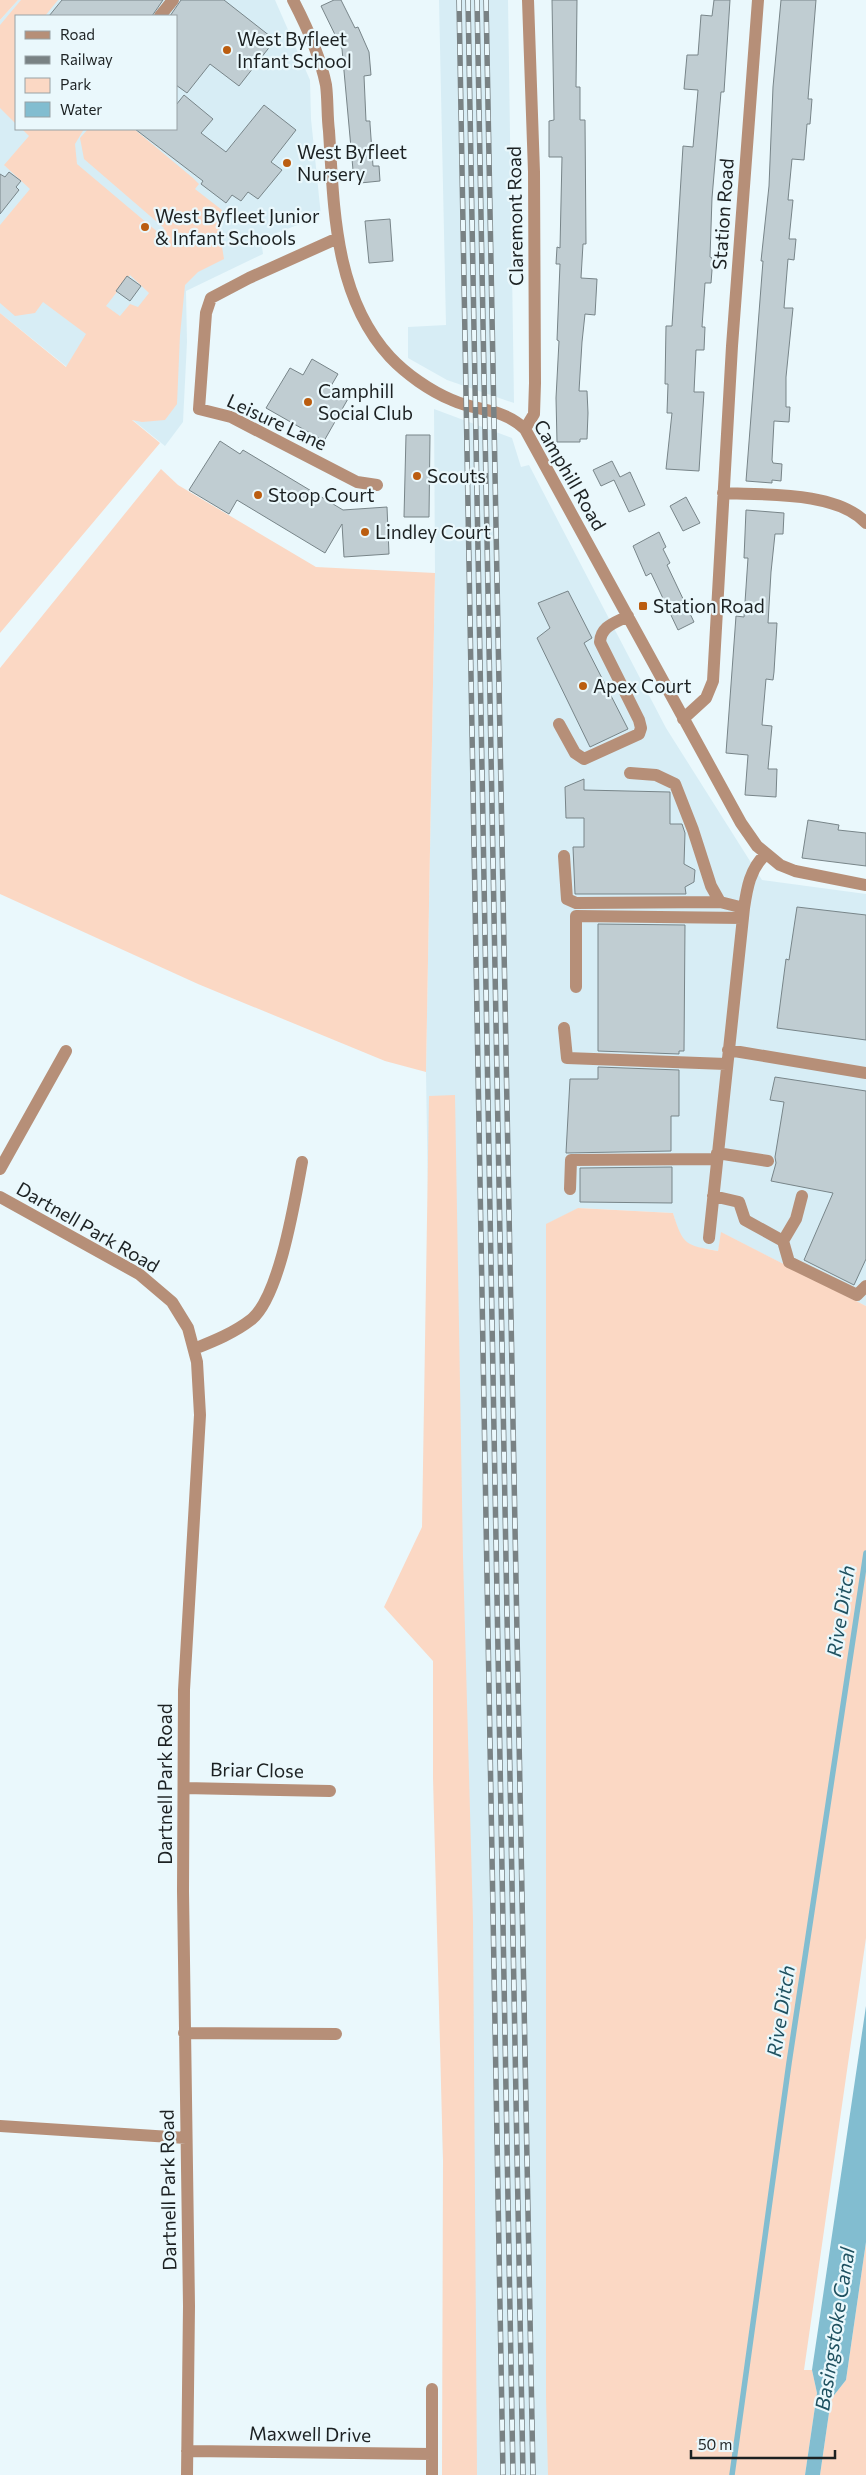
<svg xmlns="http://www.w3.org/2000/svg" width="866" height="2475" font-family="Commissioner,sans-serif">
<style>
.built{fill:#d7edf5;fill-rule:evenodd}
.green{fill:#fbd8c4;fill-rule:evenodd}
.water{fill:#82bdd0}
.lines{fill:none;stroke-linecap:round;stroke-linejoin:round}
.stream{stroke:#82bdd0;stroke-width:5.5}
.building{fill:#c0cdd2;stroke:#788589}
.minor{stroke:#b68f78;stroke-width:12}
.rail-casing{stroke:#798284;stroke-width:5.5}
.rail{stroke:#eaf8fc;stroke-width:4;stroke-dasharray:11;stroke-linecap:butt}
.poi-dot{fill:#bb5d10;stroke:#eaf8fc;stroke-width:2}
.labels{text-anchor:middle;stroke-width:4.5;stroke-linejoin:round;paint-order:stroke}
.poi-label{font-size:19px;fill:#1c2122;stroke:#eaf8fc;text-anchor:start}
.street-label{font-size:19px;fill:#1c2122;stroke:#eaf8fc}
.water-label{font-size:20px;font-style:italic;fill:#1f5160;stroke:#eaf8fc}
</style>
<rect width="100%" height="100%" fill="#eaf8fc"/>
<path class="built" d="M 18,0 L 275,0 L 310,80 L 311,119 L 321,216 L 261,239 L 263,254 L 186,291 L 187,342 L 183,422 L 165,446 L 0,313 L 0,20 ZM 16,16 L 176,16 L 176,129 L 16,129 Z
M 439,0 L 508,0 L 514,403 L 447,380 L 408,358 L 408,327 L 446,325 Z
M 434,409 L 512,438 L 521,467 L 529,465 L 666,728 L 762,880 L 866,894 L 866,1306 L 722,1233 L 718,1251 L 690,1246 L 679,1234 L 673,1213 L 578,1208 L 575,2475 L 444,2475 L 443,2160 L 426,1072 L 435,573 Z"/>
<path class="green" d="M 0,0 L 18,0 L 0,20 Z
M 21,0 L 58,0 L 45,16 L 16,16 L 16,124 L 0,108 L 0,25 Z
M 22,129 L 84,129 L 75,144 L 77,164 L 160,234 L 164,228 L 84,159 L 80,138 L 88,129 L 134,129 L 193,178 L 199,184 L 195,189 L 222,210 L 218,221 L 224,259 L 198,272 L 185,285 L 180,335 L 177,404 L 165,420 L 142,422 L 132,420 L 160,443 L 0,633 L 0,313 L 66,367 L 86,334 L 43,302 L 35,313 L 15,316 L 0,303 L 0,225 L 30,189 L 4,165 L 29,136 ZM 130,275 L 149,293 L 138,307 L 130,304 L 120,316 L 106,306 Z
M 161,469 L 178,485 L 316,567 L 435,573 L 426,1072 L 385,1061 L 198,984 L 0,894 L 0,668 Z
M 455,1095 L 463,1557 L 473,1920 L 477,2475 L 442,2475 L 443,2160 L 433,1778 L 433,1661 L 384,1607 L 422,1527 L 429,1096 Z
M 578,1208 L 673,1213 C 683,1246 686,1245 718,1251 L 721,1232 L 866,1306 L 866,1938 L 804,2370 L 812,2370 L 817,2393 L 805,2475 L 548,2475 L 546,2397 L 546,1224 Z
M 866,2242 L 866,2475 L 820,2475 L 831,2399 L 846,2380 Z"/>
<path class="water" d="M 866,2006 L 866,2242 L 846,2380 L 831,2399 L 820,2475 L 805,2475 L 817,2393 L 812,2370 Z"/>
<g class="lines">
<path class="stream" d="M 732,2475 L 789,2063 L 866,1553"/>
</g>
<path class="building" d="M 62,0 L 163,0 L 152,16 L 49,16 Z
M 181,0 L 224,0 L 275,40 L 239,86 L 210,64 L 187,93 L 176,85 L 176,16 L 170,16 Z
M 334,0 L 341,0 L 355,28 L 358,27 L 369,52 L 371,75 L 364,76 L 366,121 L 370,121 L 370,124 L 373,166 L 379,166 L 380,181 L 360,183 L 359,170 L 353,170 L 342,49 L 321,6 Z
M 552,0 L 577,0 L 576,87 L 580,87 L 580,120 L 585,120 L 586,244 L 583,244 L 581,278 L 597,279 L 595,315 L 585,314 L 582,342 L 579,391 L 587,391 L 588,413 L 587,439 L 580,439 L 580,442 L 557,442 L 556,398 L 559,341 L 557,340 L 560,264 L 556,264 L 557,247 L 560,248 L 562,157 L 549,157 L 549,121 L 554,120 Z
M 714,0 L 730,0 L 724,92 L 721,92 L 712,198 L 710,257 L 712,258 L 712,270 L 711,283 L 705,283 L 702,327 L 705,327 L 704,350 L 696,350 L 694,392 L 704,392 L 699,471 L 666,469 L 672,413 L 667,413 L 668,384 L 665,384 L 666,326 L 672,326 L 683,146 L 693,147 L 698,90 L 684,89 L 687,55 L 698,55 L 701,15 L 712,16 Z
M 781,0 L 816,0 L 808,99 L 812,99 L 810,124 L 807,124 L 804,160 L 792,159 L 788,200 L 793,200 L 789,239 L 796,239 L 794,260 L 788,259 L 784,308 L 793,308 L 786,377 L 786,407 L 790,407 L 789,422 L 774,421 L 772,460 L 773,463 L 782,464 L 781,481 L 772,480 L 772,483 L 746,481 L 763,261 L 761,261 L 769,186 L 773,87 Z
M 184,95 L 213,119 L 201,133 L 226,152 L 264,105 L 296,130 L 271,162 L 282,170 L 258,199 L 248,192 L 241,201 L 232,195 L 226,203 L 201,184 L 203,181 L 135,129 L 176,129 L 176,105 Z
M 9,172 L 21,181 L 16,187 L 19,190 L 0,214 L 0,174 L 5,177 Z
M 390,219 L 393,261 L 369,263 L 365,221 Z
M 127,276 L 141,286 L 130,301 L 116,291 Z
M 312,359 L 338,374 L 331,386 L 349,397 L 324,441 L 266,408 L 290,368 L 303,375 Z
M 406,435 L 430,435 L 429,517 L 404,517 Z
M 220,441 L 240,454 L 243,450 L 343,510 L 387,507 L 389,554 L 344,557 L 342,524 L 325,553 L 237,500 L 229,514 L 189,490 Z
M 612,461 L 620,477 L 630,472 L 645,505 L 629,512 L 614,480 L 601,486 L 593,470 Z
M 686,497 L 700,523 L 683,531 L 670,506 Z
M 746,510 L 784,513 L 783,534 L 775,534 L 771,572 L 768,623 L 777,623 L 774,672 L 773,680 L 766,679 L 762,725 L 772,726 L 768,769 L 777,769 L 776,797 L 745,795 L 748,755 L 726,753 L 736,616 L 744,617 L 748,558 L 744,558 Z
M 659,532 L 666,547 L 663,549 L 670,563 L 667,565 L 694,622 L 678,630 L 651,573 L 646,576 L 633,546 Z
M 568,591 L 592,638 L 584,643 L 628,729 L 590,747 L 537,638 L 550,628 L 538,603 Z
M 584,779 L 584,790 L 670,792 L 670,824 L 682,824 L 685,833 L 684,864 L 695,870 L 694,882 L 685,887 L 686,894 L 575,894 L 573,847 L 584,847 L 584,818 L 566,818 L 565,787 Z
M 808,820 L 839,825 L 838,830 L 866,833 L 866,866 L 802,858 Z
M 797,907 L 866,915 L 866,1040 L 777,1028 L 786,959 L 789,960 Z
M 598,924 L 685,925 L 684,1051 L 679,1051 L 679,1054 L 598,1051 Z
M 598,1067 L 679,1070 L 679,1116 L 671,1116 L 671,1151 L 566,1153 L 570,1079 L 598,1079 Z
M 775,1077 L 866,1091 L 866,1259 L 854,1285 L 804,1260 L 833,1193 L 771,1181 L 776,1163 L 775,1157 L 784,1102 L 770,1100 Z
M 672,1167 L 672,1203 L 580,1202 L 580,1168 Z"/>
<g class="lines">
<path class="minor" d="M 293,0 C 307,27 320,55 326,85 C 328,100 327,116 329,131 C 334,208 334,296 390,357 C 406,374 430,391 452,400 C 478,412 501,407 525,429 L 741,823 L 757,846 L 780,865 L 795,871 L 866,885
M 160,16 L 173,0
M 338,238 L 249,278 L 211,298 L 206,313 L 199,409 L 231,417 L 357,482 L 377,485
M 525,429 L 534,414 L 535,383 L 534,172 L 528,0
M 723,493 C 764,495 837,491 866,523
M 683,719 L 706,698 L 713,681 L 732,346 L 758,0
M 559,724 L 575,753 L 584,759 L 639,734 L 641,728 L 639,720 L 600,642 C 601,626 615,623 628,616
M 630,773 L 656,775 L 675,784 L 693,830 L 711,886 L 720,902 L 744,908
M 564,856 L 567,899 L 576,903 L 720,902
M 576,987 L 576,916 L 743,918
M 564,1028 L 567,1058 L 726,1064
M 728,1050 L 866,1073
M 717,1153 L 768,1161
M 0,1169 L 66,1051
M 570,1189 L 571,1160 L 717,1159
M 713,1196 L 739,1202 L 745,1220 L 783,1241 L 789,1262 L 857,1295 L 866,1286
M 0,1197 L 139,1274 L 172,1302 L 188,1328 L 197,1362 L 200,1415 L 184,1690 L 183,1891 L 189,2306 L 187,2475
M 709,1238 L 744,908 C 747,888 750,869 765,855
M 783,1241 L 796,1219 L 802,1196
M 194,1349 C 214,1341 234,1333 252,1319 C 280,1295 295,1199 302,1162
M 184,1788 L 330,1791
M 184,2033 L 336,2034
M 0,2126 L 186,2138
M 187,2451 L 432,2454
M 432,2475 L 432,2389"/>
<defs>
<path id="rail" d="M 459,0 L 503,2475
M 468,0 L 513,2475
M 477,0 L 523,2475
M 486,0 L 533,2475"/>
</defs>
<use href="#rail" class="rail-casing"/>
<use href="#rail" class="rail"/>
</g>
<g class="poi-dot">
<circle cx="227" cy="50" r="5"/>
<circle cx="287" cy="163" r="5"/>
<circle cx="145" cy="227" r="5"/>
<circle cx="308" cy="402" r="5"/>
<circle cx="417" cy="476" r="5"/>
<circle cx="258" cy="495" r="5"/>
<circle cx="365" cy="532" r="5"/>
<rect x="638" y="601" width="10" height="10" rx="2.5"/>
<circle cx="583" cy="686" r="5"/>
</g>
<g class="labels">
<g class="poi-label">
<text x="237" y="46">West Byfleet<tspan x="237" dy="22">Infant School</tspan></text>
<text x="297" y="159">West Byfleet<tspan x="297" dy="22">Nursery</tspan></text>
<text x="155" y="223">West Byfleet Junior<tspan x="155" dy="22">&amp; Infant Schools</tspan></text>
<text x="318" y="398">Camphill<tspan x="318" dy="22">Social Club</tspan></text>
<text x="427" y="483">Scouts</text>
<text x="268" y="502">Stoop Court</text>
<text x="375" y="539">Lindley Court</text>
<text x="653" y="613">Station Road</text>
<text x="593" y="693">Apex Court</text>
</g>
<g class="street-label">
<text transform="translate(723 214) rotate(-86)" y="7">Station Road</text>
<text transform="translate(515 216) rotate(-91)" y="7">Claremont Road</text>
<text transform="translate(277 422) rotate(25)" y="7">Leisure Lane</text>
<text transform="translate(570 475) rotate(60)" y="7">Camphill Road</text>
<text transform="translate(88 1227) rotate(30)" y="7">Dartnell Park Road</text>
<text transform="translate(257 1770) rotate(1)" y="7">Briar Close</text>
<text transform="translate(165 1784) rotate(-90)" y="7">Dartnell Park Road</text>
<text transform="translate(168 2190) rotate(-91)" y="7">Dartnell Park Road</text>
<text transform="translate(310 2434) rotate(1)" y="7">Maxwell Drive</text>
</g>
<g class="water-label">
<text transform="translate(841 1611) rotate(-81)" y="7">Rive Ditch</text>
<text transform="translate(781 2011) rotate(-81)" y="7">Rive Ditch</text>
<text transform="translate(835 2329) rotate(-81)" y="7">Basingstoke Canal</text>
</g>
</g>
<rect x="15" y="15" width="162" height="115" fill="#eaf8fc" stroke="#98a2a5"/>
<rect x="25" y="31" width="25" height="8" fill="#b68f78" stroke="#98a2a5"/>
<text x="60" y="40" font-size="15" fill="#1c2122">Road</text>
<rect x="25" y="56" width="25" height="8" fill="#798284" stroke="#98a2a5"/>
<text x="60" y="65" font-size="15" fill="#1c2122">Railway</text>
<rect x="25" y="78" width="25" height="15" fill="#fbd8c4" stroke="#98a2a5"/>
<text x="60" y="90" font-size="15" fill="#1c2122">Park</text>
<rect x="25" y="102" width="25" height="15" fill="#82bdd0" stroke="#98a2a5"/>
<text x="60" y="115" font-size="15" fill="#1c2122">Water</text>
<path d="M691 2450v8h144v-8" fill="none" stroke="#1c2122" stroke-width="2.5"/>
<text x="698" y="2450" font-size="15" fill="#1c2122" stroke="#eaf8fc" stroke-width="4" paint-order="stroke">50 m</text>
</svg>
